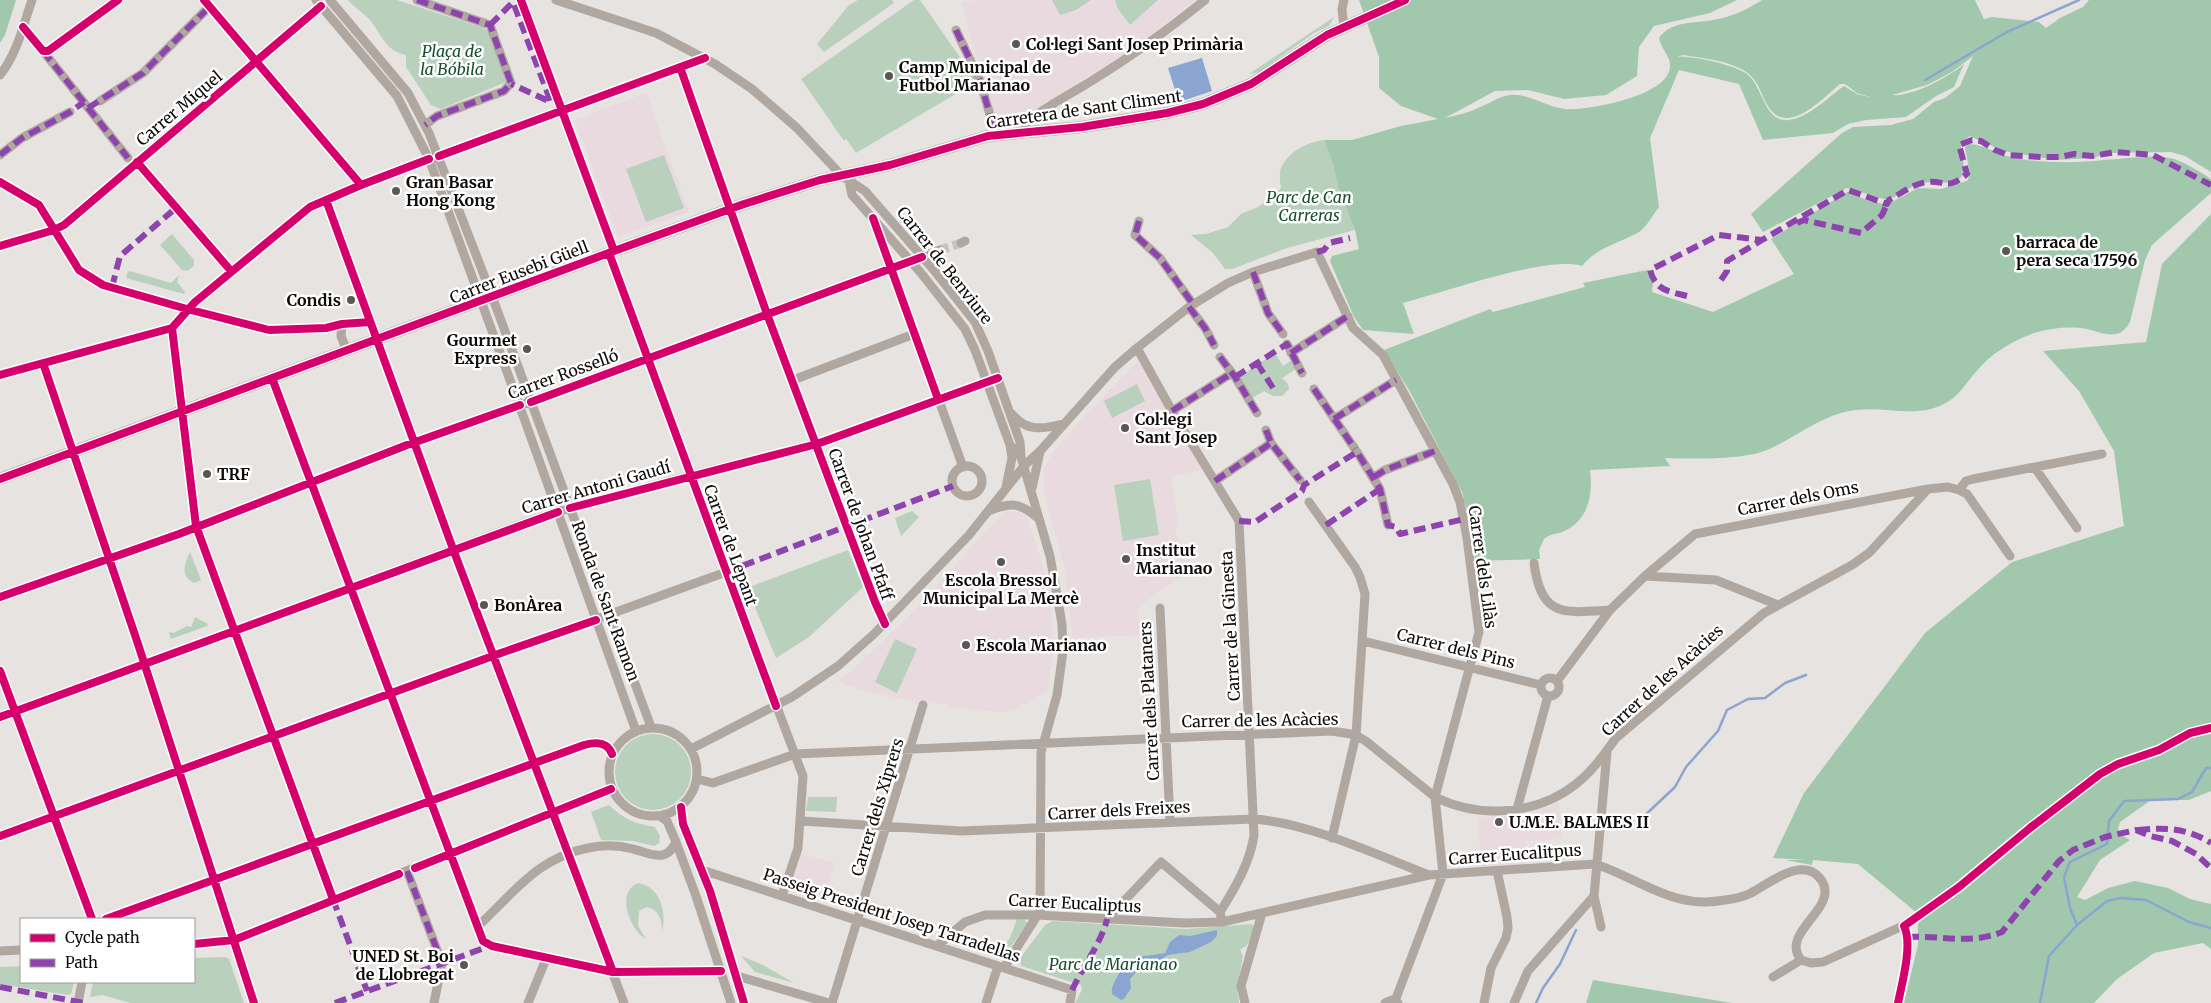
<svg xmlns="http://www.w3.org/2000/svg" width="2211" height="1003" font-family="Merriweather,serif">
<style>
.education{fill:#e8dadf}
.green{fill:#b9d0bd}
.forest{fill:#a1c8ac;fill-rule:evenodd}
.water{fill:#89a5d0}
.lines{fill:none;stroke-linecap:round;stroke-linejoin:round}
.stream{stroke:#89a5d0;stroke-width:2.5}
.street-tunnel{stroke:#c6c3c0;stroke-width:9;stroke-dasharray:9 4.5;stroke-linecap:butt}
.street{stroke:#b1a7a1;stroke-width:9}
.secondary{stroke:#b0a69f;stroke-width:12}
.quiet{stroke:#8e44ad;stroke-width:6;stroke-dasharray:12 6;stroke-linecap:butt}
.cycleway-casing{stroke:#fff;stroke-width:11}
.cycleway{stroke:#d6006c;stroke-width:8}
.poi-dot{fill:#595754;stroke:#fff;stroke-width:2}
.labels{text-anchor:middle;stroke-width:5;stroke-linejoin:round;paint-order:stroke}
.poi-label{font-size:16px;font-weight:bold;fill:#0d0b09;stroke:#fff;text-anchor:start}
.park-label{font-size:16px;font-style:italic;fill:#144e2e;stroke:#fff}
.street-label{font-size:16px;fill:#0d0b09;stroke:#fff}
</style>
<rect width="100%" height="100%" fill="#e7e3e0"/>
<path class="education" d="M 976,0 L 1195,0 L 1133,49 L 1094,73 L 1025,115 L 999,121 L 997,113 L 994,114 L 961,3 Z
M 646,93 L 689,212 L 618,237 L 575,120 Z
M 1138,361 L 1202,470 L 1171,476 L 1178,520 L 1175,534 L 1194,566 L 1137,608 L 1141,635 L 1072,638 L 1069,599 L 1064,566 L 1044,492 L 1044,469 L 1050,457 L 1077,424 Z
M 1015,511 L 1021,513 L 1027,519 L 1047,578 L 1052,617 L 1053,648 L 1048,691 L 1015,709 L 1005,712 L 971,710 L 947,706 L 947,704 L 918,702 L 863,691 L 837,681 L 851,671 L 906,619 L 1001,515 L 1007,512 Z
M 1559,802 L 1561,839 L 1526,841 L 1527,864 L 1481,867 L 1478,817 L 1518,816 L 1534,812 Z
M 801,854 L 835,863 L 823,901 L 789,891 Z"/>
<path class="green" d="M 348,0 L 397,0 L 484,28 L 488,31 L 506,82 L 441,109 L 431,105 L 406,67 L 406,55 C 383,50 382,33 368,18 C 362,12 354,7 348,0 Z
M 858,0 L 892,0 L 894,3 L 824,52 L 817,44 L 849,5 Z
M 914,0 L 920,0 L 975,79 L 974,83 L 856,153 L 846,139 L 844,141 L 801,79 Z
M 1052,0 L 1091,0 L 1076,10 L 1060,15 Z
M 1115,0 L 1158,0 L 1130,25 L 1117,7 Z
M 1334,17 L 1329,26 L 1314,33 L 1259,72 L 1249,74 Z
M 1324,140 L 1333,164 L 1338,187 L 1355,230 L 1287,248 L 1232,269 L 1225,269 L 1212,252 L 1191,235 L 1206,234 L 1228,227 L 1241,214 L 1258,207 L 1275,195 L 1281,188 C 1280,182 1279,173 1281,168 C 1290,150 1306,143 1324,140 Z
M 664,155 L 684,208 L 646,222 L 626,169 Z
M 172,234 L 194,260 L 194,266 L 187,271 L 182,270 L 160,245 Z
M 130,271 L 171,283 L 179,275 L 177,282 L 185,292 L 184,294 L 126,278 L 127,273 Z
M 1275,353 L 1283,366 L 1290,361 L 1296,369 L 1282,378 L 1288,384 L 1289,389 L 1282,396 L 1273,396 L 1264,391 L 1252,398 L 1239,377 Z
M 1137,384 L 1145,401 L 1112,418 L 1104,401 Z
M 1150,479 L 1159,535 L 1123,541 L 1114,485 Z
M 912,511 L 919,517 L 901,536 L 895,518 Z
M 848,550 L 863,587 L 809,637 L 776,658 L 747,588 Z
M 190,552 L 201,580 L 194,583 C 180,575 184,565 190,552 Z
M 195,617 L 208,624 L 207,626 L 171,639 L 169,632 L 174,633 L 187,626 L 191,627 Z
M 895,639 L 917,649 L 897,693 L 875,682 Z
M615 772a38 38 0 1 1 76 0a38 38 0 1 1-76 0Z
M 808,797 L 837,797 L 836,812 L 806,811 Z
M 609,805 C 623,819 636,824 655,827 L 660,836 L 659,843 L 654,846 L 633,841 L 601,840 L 591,812 Z
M 638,883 C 660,887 667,911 662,931 C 662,919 659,910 647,907 L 639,911 L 638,926 L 646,939 C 630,930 615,892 638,883 Z
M 1017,919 L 1025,920 L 1027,923 L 1010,948 L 1000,951 L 1010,938 Z
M 1053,921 L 1186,929 L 1252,924 L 1254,929 L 1247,945 L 1240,950 L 1243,956 L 1237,988 L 1239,1003 L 1075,1003 L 1082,990 L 1081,985 L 1021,966 L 1020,958 L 1045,925 Z
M 741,956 L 763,965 L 794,983 L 755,972 Z
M 225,957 L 229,959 L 244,1003 L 131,1003 L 102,995 L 90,997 L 93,982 L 194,982 L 194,958 Z
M 21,966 L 21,982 L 74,982 L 71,994 L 67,995 L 0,984 L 0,967 Z"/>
<path class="forest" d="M 0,0 L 16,0 L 5,35 L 0,43 Z
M 1359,0 L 1737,0 L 1710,13 L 1654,26 L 1639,47 L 1637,76 L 1606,95 L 1564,99 L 1528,90 L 1495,91 L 1445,118 C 1457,115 1468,113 1478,108 C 1489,104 1499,96 1510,95 C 1529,93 1545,107 1565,109 C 1587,111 1672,96 1670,65 C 1670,56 1661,49 1659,38 C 1672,19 1699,24 1718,19 C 1734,16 1748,9 1762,0 L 1975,0 L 1984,19 L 1992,17 L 2039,22 L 2046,28 L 2060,18 L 2083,7 L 2089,0 L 2211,0 L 2211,172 L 2185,156 L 2171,152 L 2108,153 L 2093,158 L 2056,160 L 2003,151 L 1970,136 L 1961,142 C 1960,152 1966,165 1963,174 C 1958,188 1934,180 1923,183 C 1909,186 1900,196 1887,200 L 1847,188 L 1763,232 L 1751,214 L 1842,133 L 1853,127 L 1891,125 L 1913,119 L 1934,102 L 1945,98 L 1960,86 L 1973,56 L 1952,72 L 1927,85 L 1892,95 C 1912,97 1949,77 1964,64 L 1954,87 L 1936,96 L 1906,117 L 1866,120 L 1848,124 L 1833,133 L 1763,140 L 1739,84 L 1679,70 L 1650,138 L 1659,207 C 1653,214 1647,227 1639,232 C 1620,243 1597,247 1582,266 C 1548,255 1442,293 1403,303 L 1414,334 L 1363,330 L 1354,317 L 1330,261 L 1332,256 L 1359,249 L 1355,230 L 1338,187 L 1333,164 L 1324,140 L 1352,140 L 1401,126 L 1438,119 L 1401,106 L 1379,88 L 1379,57 ZM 1683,55 C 1702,58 1733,61 1749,74 C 1761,85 1760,94 1768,106 C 1787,138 1823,98 1840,84 L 1845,84 L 1857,93 L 1873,98 L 1857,94 L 1844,86 C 1828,97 1810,117 1789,120 C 1764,123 1763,86 1747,74 C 1735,65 1691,55 1677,57 Z
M 1969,144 C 1987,145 2001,157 2020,159 C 2048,163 2076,163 2104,160 C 2124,159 2155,154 2174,159 C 2188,164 2199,171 2211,179 L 2211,193 L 2152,245 L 2145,260 L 2130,322 C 2127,327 2123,333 2116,334 C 2106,336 2096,331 2087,329 C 2070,326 2051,328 2034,333 C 2012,341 1990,354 1975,373 C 1967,382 1960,394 1949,401 C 1920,420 1888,406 1856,410 C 1824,413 1797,437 1767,450 C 1743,460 1692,459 1665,458 L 1670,466 L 1590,470 C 1593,495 1589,521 1562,532 C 1556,534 1550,534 1544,539 L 1539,550 L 1540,559 L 1475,561 L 1470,521 L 1462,492 L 1409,390 L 1384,350 L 1490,309 L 1493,312 L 1585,287 L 1583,283 L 1647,270 L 1654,271 L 1652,292 L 1713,312 L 1794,274 L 1771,239 L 1847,192 L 1869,201 L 1884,204 L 1892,202 L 1918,188 L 1941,189 L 1967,181 L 1970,175 L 1965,147 Z
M 2211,214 L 2211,791 L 2189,800 L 2151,800 L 2120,822 L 2118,829 L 2123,836 L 2130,840 L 2100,860 L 2077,897 L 2085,900 L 2108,888 L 2135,881 L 2168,888 L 2190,899 L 2211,904 L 2211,949 L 2203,943 L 2154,953 L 2117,979 L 2094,1003 L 1904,1003 L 1918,945 L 1918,924 L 1923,918 L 1858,864 L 1813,860 L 1812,865 L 1785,860 L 1807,860 L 1773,858 L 1804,793 L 1925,633 L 2012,562 L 2124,526 L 2114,451 L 2079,391 L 2043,351 L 2146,342 L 2162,264 Z
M 1593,980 L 1732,1003 L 1586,1003 Z"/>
<path class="water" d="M 1202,58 L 1212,91 L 1179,102 L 1168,68 Z
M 1217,930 L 1217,936 L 1211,942 L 1190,952 L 1168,955 L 1149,967 L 1137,971 L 1130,979 L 1131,988 L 1124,999 L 1121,1000 L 1112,994 C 1111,988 1113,985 1116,979 C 1130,952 1140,958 1165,953 L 1170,942 L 1179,935 L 1190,936 Z"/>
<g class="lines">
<path class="stream" d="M 1925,80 L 2007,32 L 2079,0
M 1642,818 L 1675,787 L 1686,767 L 1718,731 L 1727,710 L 1748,699 L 1765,698 L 1785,683 L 1806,675
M 2077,925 L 2070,908 L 2064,877 L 2070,862 L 2107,844 L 2109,821 L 2124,801 L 2178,799 L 2192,792 L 2206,768 L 2211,768
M 1536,1003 L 1543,988 L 1560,964 L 1576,930
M 2040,1003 L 2049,956 L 2077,925 L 2107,901 L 2121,898 L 2146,900 L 2189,922 L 2211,928"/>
<path class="street-tunnel" d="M 940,250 L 961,243"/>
<path class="street" d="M 204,0 L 361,185
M 316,0 L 397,96 L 429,159 L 525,421 L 636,731
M 330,0 L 408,93 L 429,133 L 492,296 L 651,727
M 417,0 L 490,25 L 511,83 L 504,91 L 437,116 L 425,125
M 521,0 L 614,251
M 556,0 L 656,33 L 715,64 L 752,89 L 797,128 L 842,176 L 865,191 L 933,269 L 975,322 L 988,351 L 1020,442 L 1021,457 L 1050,556 L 1062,624 L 1063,651 L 1057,695 L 1041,752 L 1040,911 L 1004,968
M 1344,0 L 1342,9 L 1344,27
M 23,27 L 43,51 L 48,51 L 118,0
M 956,30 L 980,81 L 996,135
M 43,51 L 128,158
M 680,67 L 767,314 L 875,602 L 885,624
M 0,75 C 17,54 23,26 32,0
M 100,101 L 143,73 L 209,7
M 1018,132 C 1037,110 1068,96 1093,80 C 1132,56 1169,29 1205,0
M 0,155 L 22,138 L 70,112
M 137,162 L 231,271
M 849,181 L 852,195 L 921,273 L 965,329 L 975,350 L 1010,445 L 1021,457
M 0,182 L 39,205 L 79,270 L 103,285 L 187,309 L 269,330 L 326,328 L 342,324 L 370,322
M 326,200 L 453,549 L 624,1003
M 874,221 L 963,467
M 1139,221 L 1135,235 L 1160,258 L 1193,304
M 961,243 L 965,241
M 0,246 L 54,230 L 64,225 L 321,6
M 609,253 L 726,572 L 803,776 L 798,848 L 782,896
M 1253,272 L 1268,313 L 1283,334
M 1189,307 L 1205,328 L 1214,345
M 342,324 L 341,336 L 347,351
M 172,328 L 196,526 L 333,899
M 1287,344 L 1302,373
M 1137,348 L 1172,411 L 1239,521 L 1254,835 C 1250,863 1235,888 1220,912 L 1222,922
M 1291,353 L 1348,316
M 1220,357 L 1235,377 L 1257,413
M 43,363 L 138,644 L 254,1003
M 0,375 L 172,328 L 195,302 L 310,207 L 361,185 L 705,58
M 272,378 L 483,941 L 492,946 L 613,972 L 721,971
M 793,380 L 914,334
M 1314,389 L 1355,449
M 1172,411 L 1232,373
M 1012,414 C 1026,432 1043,429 1063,424
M 1334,419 L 1396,380
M 1266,430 L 1271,443 L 1300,480
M 1357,452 L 1380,489 L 1388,525
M952 481a15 15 0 1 1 30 0a15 15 0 1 1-30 0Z
M 2035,468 L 2077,528
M 1374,477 L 1385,470 L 1435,451
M 1215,481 L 1271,443
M 1006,487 L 1012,458 L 1010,445
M 1032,488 L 1040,452
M 1959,490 L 1967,494 L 2010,556
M 1309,502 L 1355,567 L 1360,577 L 1365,594 L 1356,735 L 1332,838
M 991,510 C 1013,502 1020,503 1038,518
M 1534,563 C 1541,618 1564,613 1610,610
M 1645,576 L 1716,580 L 1778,605
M 0,597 L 179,534 L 407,445 L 544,397 L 940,250
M 1160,608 L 1170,822
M 1363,641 L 1541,685
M 0,671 L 92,919
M1541 687a9 9 0 1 1 18 0a9 9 0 1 1-18 0Z
M 1557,681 L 1610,610 L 1645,576 L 1695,534 L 1928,489 L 1948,487 L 1959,490 L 1966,481 L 1973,479 L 2102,454
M 0,717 L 549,514 L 684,477 L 817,444 L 998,378
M609 772a44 44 0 1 1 88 0a44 44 0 1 1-88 0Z
M 691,749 L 792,697 L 838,666 L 874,634 L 969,535 L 1024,466 L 1041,450 L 1115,367 L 1137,348 L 1189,307 L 1228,283 L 1253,272 L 1317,252 L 1353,328 L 1383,355 L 1453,484 L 1460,502 L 1467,538 L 1479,632 L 1435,797 L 1443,874 L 1395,1001
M 697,779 L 713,783 L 795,754 L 1332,731 L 1356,735 L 1367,742 L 1435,797 C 1479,819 1537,815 1576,784 C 1593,771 1604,754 1616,738 L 1764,613 L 1852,565 L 1869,553 L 1928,489
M 681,807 L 683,824 L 710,891 L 744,1003
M 1517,809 L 1548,696
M 660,816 L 667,821 L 676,842 L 696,896 L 731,1003
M 801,821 L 961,831 L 1254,819 C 1309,823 1377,855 1429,875
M 0,836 L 726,572
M 702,870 L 1072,990 L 1070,1003
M 407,871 L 442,963 L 434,1003
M 1594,896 L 1601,927
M 106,919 L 584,745 C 595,742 607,741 612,754
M 1107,919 L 1161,862 L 1220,912
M 478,926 C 514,893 537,858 588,848 C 603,845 618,845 633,849 C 642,851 653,857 663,855 C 670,853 673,848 676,842
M 194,944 L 234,940 L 611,789
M 937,946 L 965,922 L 985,915 L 1037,915 L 1184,923 L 1222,922 L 1429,875 L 1595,864 C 1641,879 1673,910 1725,900 C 1734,899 1743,897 1751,893 C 1770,883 1804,854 1822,881 C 1839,909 1779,932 1801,960 L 1811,963 L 1823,962 L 1907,924 L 1918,916
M 0,951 L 21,950
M 737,976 L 829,1003
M 1773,977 L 1801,960
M 78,1003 L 82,982
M 528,1003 L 546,959
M 832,1003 L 923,705
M 986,1003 L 998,966
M 1245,1003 L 1241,986 L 1262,913
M 1385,1003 L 1392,1000 L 1398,1003
M 1484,1003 L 1491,968 L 1506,938 L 1508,928 L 1507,917 L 1497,871
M 1514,1003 L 1528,971 L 1594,896 L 1607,752
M 1898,1003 C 1902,983 1913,944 1904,926"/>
<path class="secondary" d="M 0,479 L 614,251 L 744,204 L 820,180 L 890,165 L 988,136 L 1082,127 L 1167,113 L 1203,104 L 1251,84 L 1327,35 L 1405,0"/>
<path class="quiet" d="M 417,0 L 490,25 L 511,83 L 504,91 L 437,116 L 425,125
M 490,25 L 513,2 L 551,102 L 511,84
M 956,30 L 980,81 L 996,135
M 43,51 L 128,158
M 88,108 L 143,73 L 209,7
M 0,155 L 22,138 L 70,112 L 84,102
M 1139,221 L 1135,235 L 1160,258 L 1193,304
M 1797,223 L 1804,220 L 1861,233 L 1882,215 L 1887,204
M 1317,252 L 1324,250 L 1329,243 L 1350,238
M 1253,272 L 1268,313 L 1283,334
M 1721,280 L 1727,271 L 1727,261 L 1762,240
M 112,287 L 120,256 L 177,207
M 1687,296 C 1668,291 1656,291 1650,270 L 1719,235 L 1762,240 L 1848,190 L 1887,204 L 1889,200 C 1900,194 1913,184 1926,182 C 1947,180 1946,191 1967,174 L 1959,145 L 1972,140 L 1981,141 L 1995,150 L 2008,155 L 2041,157 L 2060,157 L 2074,154 L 2092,156 L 2116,152 L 2153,155 L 2211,185
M 1189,307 L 1205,328 L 1214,345
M 1291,353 L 1348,316
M 1220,357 L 1235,377 L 1257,413
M 1257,363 L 1273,388
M 1235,377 L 1287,344 L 1302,373
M 1314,389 L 1355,449
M 1172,411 L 1232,373
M 1334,419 L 1396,380
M 1266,430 L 1271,443 L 1300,480
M 1374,477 L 1385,470 L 1435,451
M 1215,481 L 1271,443
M 1239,521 L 1255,522 L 1302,491 L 1304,485 L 1357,452 L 1380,489 L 1388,525 L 1396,527 L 1400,534 L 1464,519
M 1326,525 L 1380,489
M 726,572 L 953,486
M 2138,830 C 2165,827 2187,828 2211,843
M 407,871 L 442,963
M 333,899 L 367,991
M 1907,937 C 1940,935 1970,945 2002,932 L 2059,861 L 2073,850 L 2105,837 L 2136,830 L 2150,836 L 2172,841 L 2196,854 L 2211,868
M 0,987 L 84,1003
M 1072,990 C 1082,969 1103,939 1107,919
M 335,1003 L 484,948 L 487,944"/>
<defs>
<path id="cycleway" d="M 204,0 L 361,185
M 521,0 L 614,251
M 23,27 L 43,51 L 48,51 L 118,0
M 680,67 L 767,314 L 875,602 L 885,624
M 439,156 L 705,58
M 137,162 L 231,271
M 0,182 L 39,205 L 79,270 L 103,285 L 187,309 L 269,330 L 326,328 L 342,324 L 370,322
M 326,200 L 453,549 L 613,972
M 873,218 L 938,399
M 0,246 L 54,230 L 64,225 L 321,6
M 609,253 L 776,706
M 172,328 L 196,526 L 333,899
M 43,363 L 138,644 L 254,1003
M 0,375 L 172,328 L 195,302 L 310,207 L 361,185 L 429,159
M 272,378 L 483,941 L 492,946 L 613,972 L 721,971
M 531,402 L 922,257
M 0,479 L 614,251 L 744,204 L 820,180 L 890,165 L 988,136 L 1082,127 L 1167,113 L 1203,104 L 1251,84 L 1327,35 L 1405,0
M 570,508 L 817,444 L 998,378
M 0,597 L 179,534 L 407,445 L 520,405
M 0,671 L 92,919
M 0,717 L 558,512
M 681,807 L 683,824 L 710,891 L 744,1003
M 0,836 L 501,653 L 596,620
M 415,868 L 611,789
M 106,919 L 584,745 C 595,742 607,741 612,754
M 194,944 L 234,940 L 399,874
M 1898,1003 C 1902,983 1913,944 1904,926 L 1959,887 L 2030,828 L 2100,774 L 2118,764 L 2159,750 L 2190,733 L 2211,728"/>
</defs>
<use href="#cycleway" class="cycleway-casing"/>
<use href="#cycleway" class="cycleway"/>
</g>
<g class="poi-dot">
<circle cx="1016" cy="44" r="5"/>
<circle cx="889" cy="76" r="5"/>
<circle cx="396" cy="191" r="5"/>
<circle cx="2006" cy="251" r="5"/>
<circle cx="351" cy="300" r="5"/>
<circle cx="527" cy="349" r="5"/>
<circle cx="1125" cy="428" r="5"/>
<circle cx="207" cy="474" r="5"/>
<circle cx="1126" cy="559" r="5"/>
<circle cx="1001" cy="562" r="5"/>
<circle cx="484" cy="605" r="5"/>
<circle cx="966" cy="645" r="5"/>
<circle cx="1499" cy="822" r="5"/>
<circle cx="464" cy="965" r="5"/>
</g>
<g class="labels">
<g class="poi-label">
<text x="1026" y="50">Col·legi Sant Josep Primària</text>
<text x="899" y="73">Camp Municipal de<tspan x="899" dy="18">Futbol Marianao</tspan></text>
<text x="406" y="188">Gran Basar<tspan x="406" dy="18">Hong Kong</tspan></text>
<text x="2016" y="248">barraca de<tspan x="2016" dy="18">pera seca 17596</tspan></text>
<text x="341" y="306" text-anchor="end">Condis</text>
<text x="517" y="346" text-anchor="end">Gourmet<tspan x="517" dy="18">Express</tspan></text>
<text x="1135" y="425">Col·legi<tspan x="1135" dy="18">Sant Josep</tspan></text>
<text x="217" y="480">TRF</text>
<text x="1136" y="556">Institut<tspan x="1136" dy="18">Marianao</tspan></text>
<text x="1001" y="586" text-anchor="middle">Escola Bressol<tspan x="1001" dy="18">Municipal La Mercè</tspan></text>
<text x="494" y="611">BonÀrea</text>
<text x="976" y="651">Escola Marianao</text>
<text x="1509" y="828">U.M.E. BALMES II</text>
<text x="454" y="962" text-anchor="end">UNED St. Boi<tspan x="454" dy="18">de Llobregat</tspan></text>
</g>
<g class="park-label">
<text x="452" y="57">Plaça de<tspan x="452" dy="18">la Bóbila</tspan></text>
<text x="1309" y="203">Parc de Can<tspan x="1309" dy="18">Carreras</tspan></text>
<text x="1113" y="970">Parc de Marianao</text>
</g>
<g class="street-label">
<text transform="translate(179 108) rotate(-40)" y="6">Carrer Miquel</text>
<text transform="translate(1084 109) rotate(-8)" y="6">Carretera de Sant Climent</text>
<text transform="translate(945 265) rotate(52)" y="6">Carrer de Benviure</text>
<text transform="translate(519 272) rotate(-21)" y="6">Carrer Eusebi Güell</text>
<text transform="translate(563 374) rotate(-20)" y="6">Carrer Rosselló</text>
<text transform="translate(596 487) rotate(-16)" y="6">Carrer Antoni Gaudí</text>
<text transform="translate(1798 498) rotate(-11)" y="6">Carrer dels Oms</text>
<text transform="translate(861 524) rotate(70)" y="6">Carrer de Johan Pfaff</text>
<text transform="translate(731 545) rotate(70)" y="6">Carrer de Lepant</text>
<text transform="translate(1483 567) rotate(82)" y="6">Carrer dels Lilàs</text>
<text transform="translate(606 601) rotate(70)" y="6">Ronda de Sant Ramon</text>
<text transform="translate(1230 626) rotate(-93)" y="6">Carrer de la Ginesta</text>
<text transform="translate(1456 648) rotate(14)" y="6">Carrer dels Pins</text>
<text transform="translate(1662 680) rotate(-42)" y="6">Carrer de les Acàcies</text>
<text transform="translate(1149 701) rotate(-93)" y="6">Carrer dels Plataners</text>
<text transform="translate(1260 720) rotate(-1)" y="6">Carrer de les Acàcies</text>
<text transform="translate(877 807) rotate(-73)" y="6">Carrer dels Xiprers</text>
<text transform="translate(1119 810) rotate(-3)" y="6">Carrer dels Freixes</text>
<text transform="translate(1515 854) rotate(-4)" y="6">Carrer Eucalitpus</text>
<text transform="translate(1075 903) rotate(3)" y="6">Carrer Eucaliptus</text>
<text transform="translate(892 915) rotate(18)" y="6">Passeig President Josep Tarradellas</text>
</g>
</g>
<rect x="20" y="918" width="175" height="65" fill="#ffffff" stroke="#9e9d9d"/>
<rect x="30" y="934" width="25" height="8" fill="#d6006c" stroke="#9e9d9d"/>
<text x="65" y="943" font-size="15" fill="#0d0b09">Cycle path</text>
<rect x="30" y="959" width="25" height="8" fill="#8e44ad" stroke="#9e9d9d"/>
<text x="65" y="968" font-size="15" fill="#0d0b09">Path</text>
</svg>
